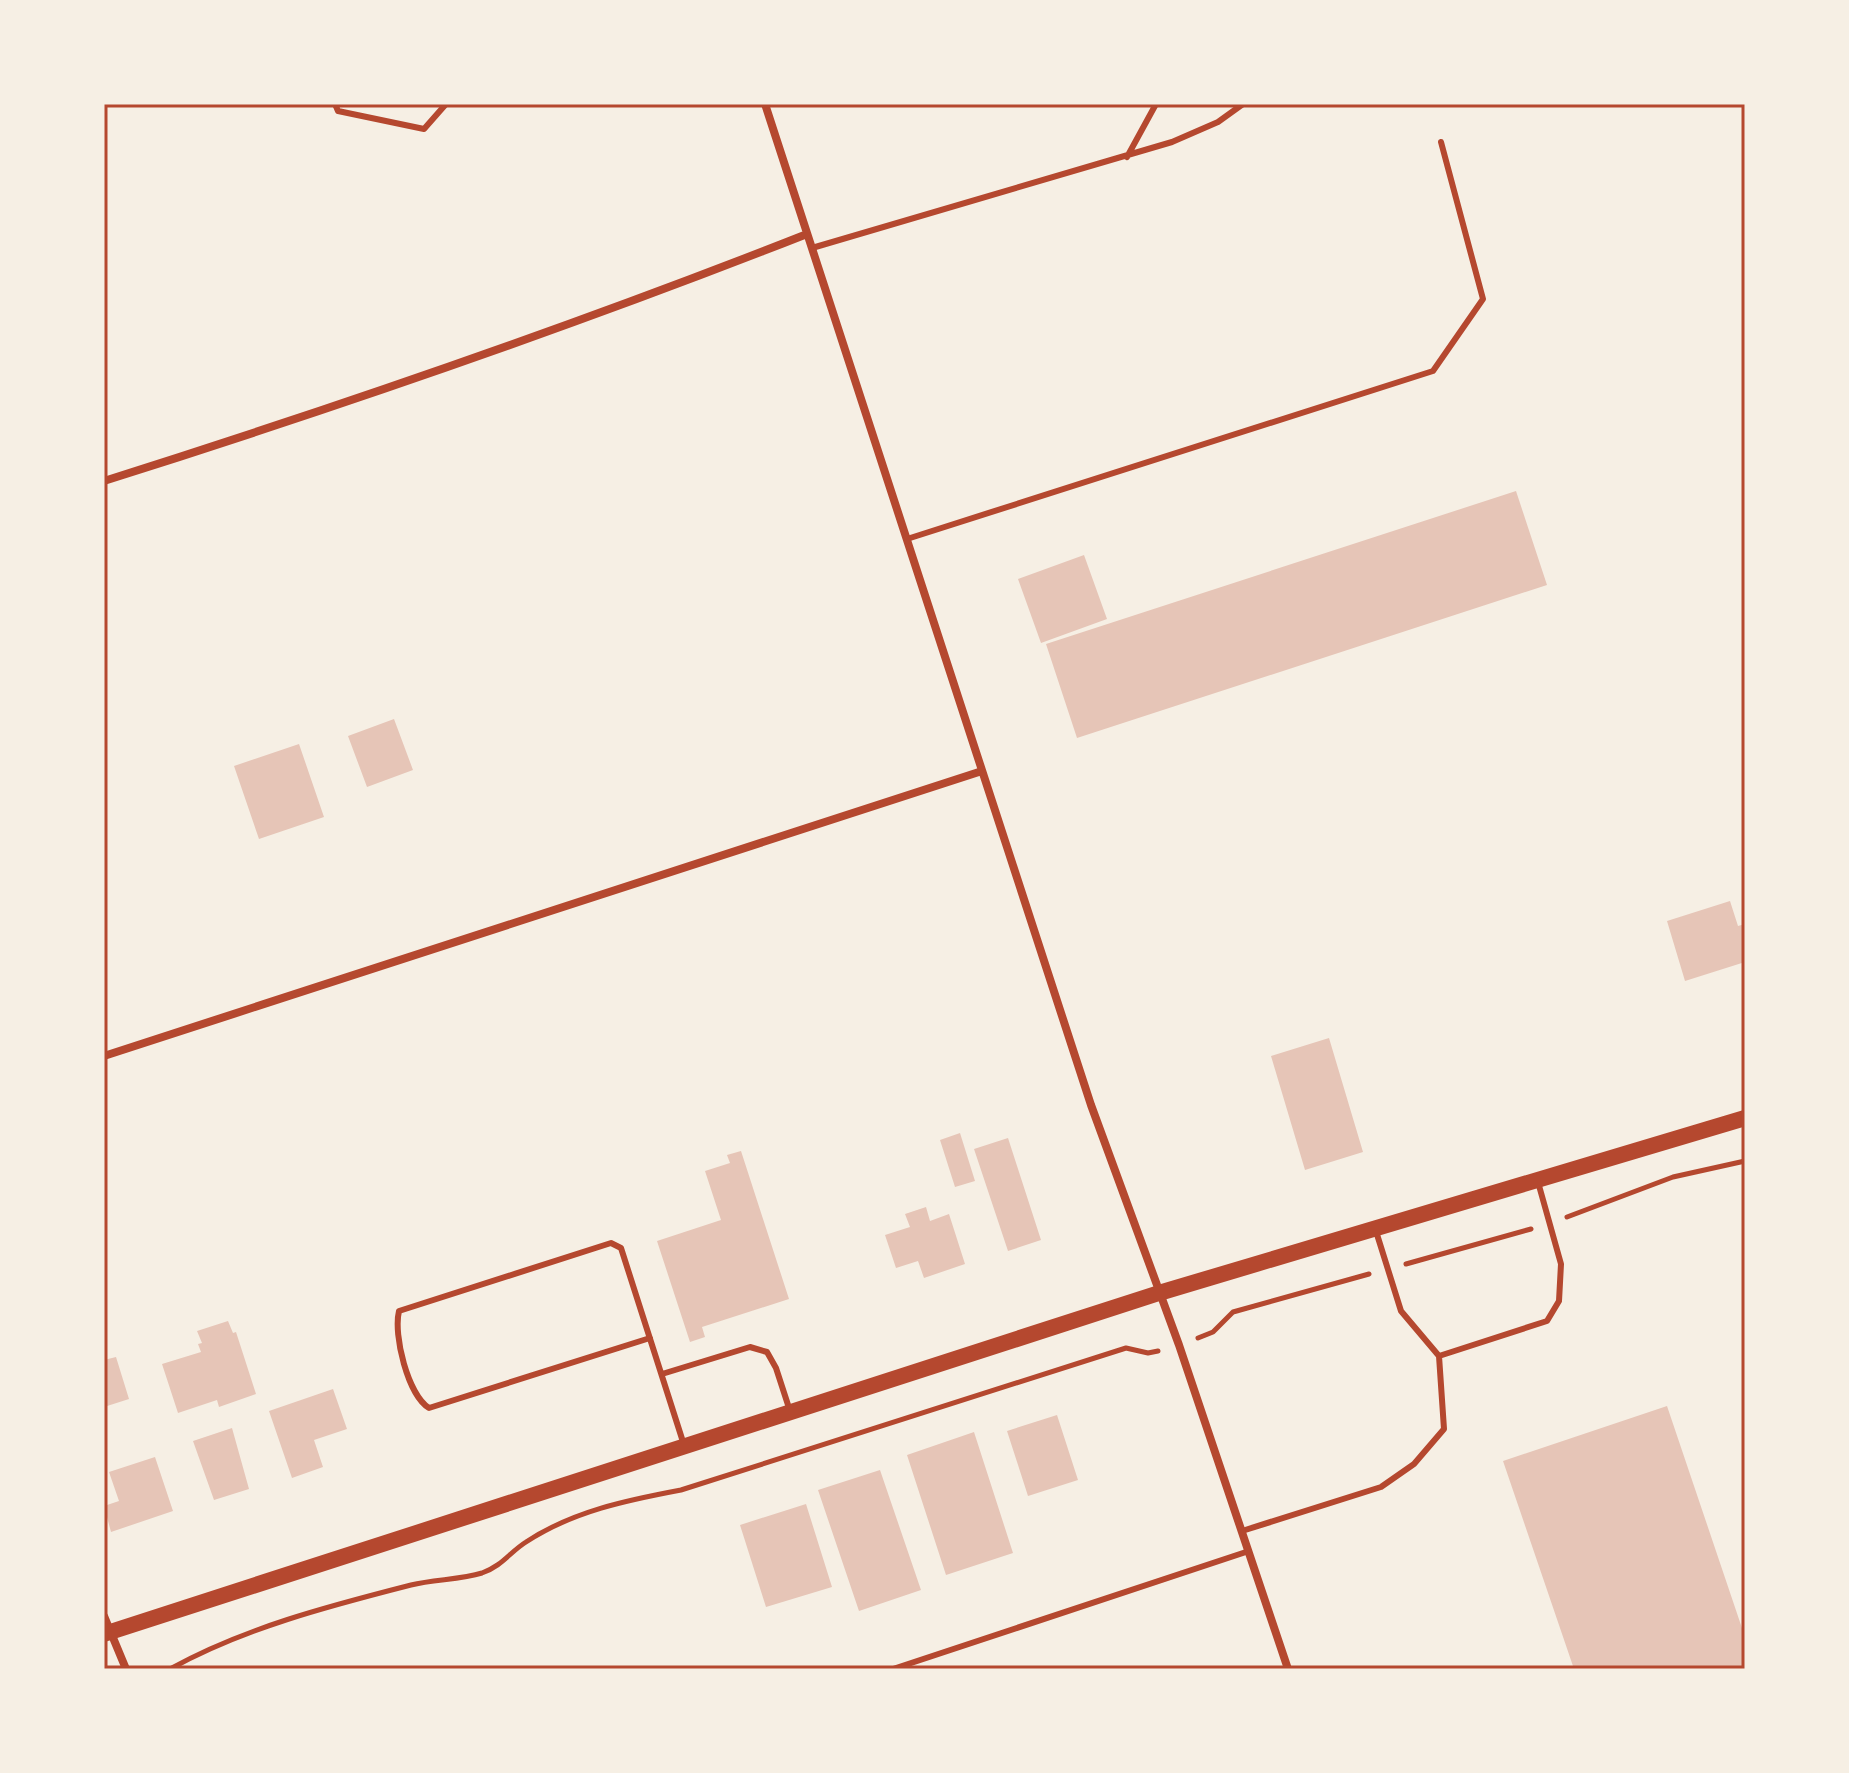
<svg xmlns="http://www.w3.org/2000/svg" width="1849" height="1773" font-family="'Sofia Sans Condensed',sans-serif">
<style>
.building{fill:#e6c5b7}
.lines{fill:none;stroke-linecap:round;stroke-linejoin:round}
.path{stroke:#b5482f;stroke-width:5}
.service{stroke:#b5482f;stroke-width:6}
.minor{stroke:#b5482f;stroke-width:8}
.secondary{stroke:#b5482f;stroke-width:16}
.neatline{fill:none;stroke:#b5482f;stroke-width:3}
</style>
<rect width="100%" height="100%" fill="#f6efe4"/>
<path class="building" d="M 1516,491 L 1547,585 L 1077,738 L 1046,644 Z
M 1084,555 L 1107,619 L 1041,643 L 1018,579 Z
M 394,719 L 413,770 L 367,787 L 348,736 Z
M 299,744 L 324,817 L 259,839 L 234,766 Z
M 1730,901 L 1738,926 L 1745,924 L 1745,962 L 1685,981 L 1667,921 Z
M 1329,1038 L 1363,1152 L 1305,1170 L 1271,1056 Z
M 960,1133 L 975,1181 L 955,1187 L 940,1140 Z
M 1008,1138 L 1041,1240 L 1008,1251 L 974,1149 Z
M 741,1151 L 789,1299 L 702,1327 L 705,1337 L 690,1342 L 657,1241 L 721,1220 L 705,1171 L 730,1163 L 727,1155 Z
M 926,1207 L 930,1221 L 949,1214 L 965,1264 L 924,1278 L 918,1261 L 896,1268 L 885,1235 L 910,1227 L 905,1214 Z
M 228,1321 L 233,1333 L 236,1332 L 256,1394 L 219,1407 L 217,1400 L 178,1413 L 162,1364 L 201,1352 L 198,1344 L 202,1343 L 197,1331 Z
M 116,1357 L 129,1399 L 104,1407 L 104,1360 Z
M 333,1389 L 347,1429 L 314,1440 L 323,1467 L 292,1478 L 269,1411 Z
M 1667,1406 L 1745,1637 L 1745,1669 L 1574,1669 L 1503,1461 Z
M 1057,1415 L 1078,1480 L 1028,1496 L 1007,1431 Z
M 232,1428 L 249,1489 L 214,1500 L 193,1441 Z
M 974,1432 L 1013,1553 L 946,1575 L 907,1455 Z
M 155,1457 L 173,1511 L 111,1532 L 104,1506 L 119,1501 L 109,1472 Z
M 880,1470 L 921,1590 L 859,1611 L 818,1490 Z
M 806,1504 L 832,1587 L 766,1607 L 740,1525 Z"/>
<g class="lines">
<path class="path" d="M 1567,1217 L 1673,1177 L 1745,1161
M 1406,1264 L 1531,1229
M 1198,1338 L 1213,1332 L 1233,1312 L 1369,1274
M 170,1669 C 244,1628 329,1606 411,1585 C 434,1579 460,1580 482,1573 C 502,1566 510,1552 526,1542 C 573,1511 628,1500 681,1490 L 1126,1348 L 1148,1353 L 1158,1351"/>
<path class="service" d="M 335,104 L 338,111 L 424,129 L 446,104
M 1127,157 L 1156,104
M 812,248 L 1172,142 L 1218,122 L 1243,104
M 907,539 L 1433,371 L 1483,299 L 1441,142
M 1375,1228 L 1401,1311 L 1439,1356 L 1547,1321 L 1559,1301 L 1561,1264 L 1538,1182
M 650,1338 L 429,1408 C 408,1395 393,1335 399,1311 L 611,1243 L 621,1248 C 642,1313 663,1379 684,1445
M 662,1374 L 750,1347 L 767,1352 L 776,1368 L 790,1411
M 1242,1531 L 1381,1487 L 1414,1464 L 1444,1429 L 1439,1356
M 893,1669 L 1249,1551"/>
<path class="minor" d="M 765,104 L 1091,1105 L 1179,1345 L 1288,1669
M 104,481 C 341,406 576,325 807,234
M 104,1056 L 982,771
M 104,1616 L 126,1669"/>
<path class="secondary" d="M 104,1634 L 1159,1293 L 1745,1118"/>
</g>
<rect width="1849" height="1773" fill="none" stroke="#f6efe4" stroke-width="212"/>
<rect x="106" y="106" width="1637" height="1561" class="neatline"/>
</svg>
